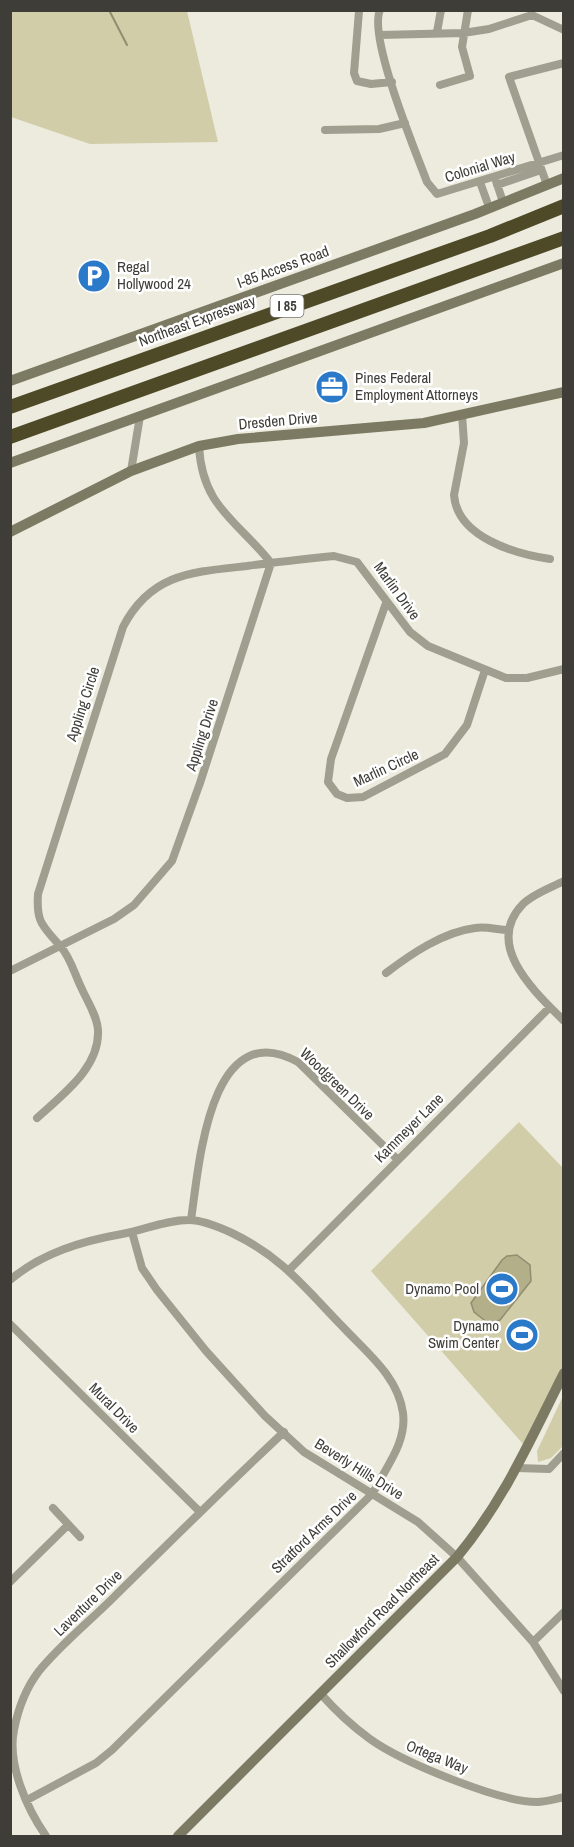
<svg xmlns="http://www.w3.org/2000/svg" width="574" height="1847" font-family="'Archivo Narrow',sans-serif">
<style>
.green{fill:#d1cda9}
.water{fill:#b3af89;stroke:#908d71;stroke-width:1.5}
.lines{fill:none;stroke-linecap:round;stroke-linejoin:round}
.stream{stroke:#908d71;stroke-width:2}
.street{stroke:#a09e8e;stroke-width:8}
.secondary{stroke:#7c7a62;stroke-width:10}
.highway{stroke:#4e4927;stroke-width:14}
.labels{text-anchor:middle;stroke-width:5;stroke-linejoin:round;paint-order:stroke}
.shield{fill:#fff;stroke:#787774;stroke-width:1.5}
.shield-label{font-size:14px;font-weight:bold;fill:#3e3d38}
.street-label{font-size:15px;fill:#3e3d38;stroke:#fff}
.poi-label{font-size:15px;fill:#3e3d38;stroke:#fff;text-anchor:start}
</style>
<rect width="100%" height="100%" fill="#ecebdd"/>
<path class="green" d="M 11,10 L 187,11 L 218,142 L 90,144 L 11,117 Z
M 519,1122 L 563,1168 L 563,1374 L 530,1452 L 371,1271 Z
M 563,1396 L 563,1446 L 551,1458 L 538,1462 L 537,1451 Z"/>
<path class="water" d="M 517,1255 L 530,1265 L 531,1281 L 500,1320 L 488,1323 L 474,1312 L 471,1303 L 502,1260 L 507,1256 Z"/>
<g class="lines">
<path class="stream" d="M 109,10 L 127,45"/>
<path class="street" d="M 380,10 C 368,37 415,150 427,182 L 437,194 L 564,155
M 359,11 L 354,73 L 357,81 L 371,84 L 392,82
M 437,32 L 441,10
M 380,35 L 463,33 L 489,29 L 532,15 L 564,30
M 440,85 L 470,76 L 462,47 L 468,10
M 325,130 L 379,129 L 405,123
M 496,181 L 503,202
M 480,182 L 489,207
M 497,185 L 541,170
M 547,185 L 509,77 L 564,63
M 462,414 L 464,443 L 454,495 C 457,537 515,554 550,559
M 131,471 L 140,416
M 386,603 L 331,759 L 328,782 L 337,794 L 347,798 L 363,797 L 445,754 L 467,725 L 485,670
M 564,881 C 550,888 533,894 523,904 C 483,945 535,992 564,1021
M 10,971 L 114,919 L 134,905 L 172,861 L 200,783 L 271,563 C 237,520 202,507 199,446
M 386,973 C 411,954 443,932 475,928 C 487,926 497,930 509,930
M 37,1118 C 62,1095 100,1068 98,1030 C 97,1015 87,1001 81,987 C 75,975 70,956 60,946 C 43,926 36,923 38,894 L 123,627 C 151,573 193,572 247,566 C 276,562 305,559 334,556 L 357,562 L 410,632 L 428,646 L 506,678 L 527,678 L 564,669
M 191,1220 C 199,1166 209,1013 298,1062 L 397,1159
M 132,1232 L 142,1268 L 157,1290 L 206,1351 L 265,1416 L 304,1452 L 418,1522 L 457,1557 L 533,1642 L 564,1691
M 289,1270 L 550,1007
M 10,1280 C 42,1253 82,1241 122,1234 C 145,1230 165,1220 189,1220 C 203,1220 219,1227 232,1233 C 282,1257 304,1287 342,1326 C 366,1352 398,1376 403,1413 C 407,1443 385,1468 373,1493 L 112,1750 L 96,1763 L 27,1800
M 10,1324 L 199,1511
M 517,1468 L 549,1469 L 564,1453
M 53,1508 L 80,1537
M 10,1582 L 68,1525
M 533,1642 L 564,1612
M 320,1693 C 335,1710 352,1726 370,1739 C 402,1762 499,1802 537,1802 C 546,1802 555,1799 564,1797
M 46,1836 C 27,1809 7,1764 14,1730 C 18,1709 26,1688 39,1671 C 61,1644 89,1622 114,1597 C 170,1542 226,1486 284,1432"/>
<path class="secondary" d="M 10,381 L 475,214 L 564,178
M 10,463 L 564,263
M 10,532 L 131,471 L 199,446 L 238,439 L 424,423 L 564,392
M 178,1836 L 457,1557 C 505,1499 530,1440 564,1373"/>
<path class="highway" d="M 10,407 L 490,236 L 564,206
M 10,437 L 564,238"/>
</g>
<defs>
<symbol id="parking-disc" viewBox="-11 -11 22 22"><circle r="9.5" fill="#2b79c9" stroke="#fff"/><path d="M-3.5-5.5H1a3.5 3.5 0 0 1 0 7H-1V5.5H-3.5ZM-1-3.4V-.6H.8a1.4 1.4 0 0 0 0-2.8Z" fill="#fff"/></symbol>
<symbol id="office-disc" viewBox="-11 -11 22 22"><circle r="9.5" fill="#2b79c9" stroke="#fff"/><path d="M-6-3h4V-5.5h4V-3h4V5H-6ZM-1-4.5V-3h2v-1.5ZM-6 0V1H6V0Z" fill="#fff"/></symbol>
<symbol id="stadium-disc" viewBox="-11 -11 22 22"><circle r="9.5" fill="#2b79c9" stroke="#fff"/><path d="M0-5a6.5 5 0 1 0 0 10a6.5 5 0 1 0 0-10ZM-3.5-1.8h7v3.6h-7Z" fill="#fff"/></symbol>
</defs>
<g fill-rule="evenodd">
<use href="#parking-disc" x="75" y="257" width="38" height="38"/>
<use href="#office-disc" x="313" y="368" width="38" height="38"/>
<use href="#stadium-disc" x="483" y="1270" width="38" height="38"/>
<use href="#stadium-disc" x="503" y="1316" width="38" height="38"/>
</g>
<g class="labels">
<rect class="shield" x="270.5" y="295" width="33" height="22" rx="4.5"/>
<g class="shield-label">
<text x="287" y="311">I 85</text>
</g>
<g class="street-label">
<text transform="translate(480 167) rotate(-17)" y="5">Colonial Way</text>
<text transform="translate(283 267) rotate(-20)" y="5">I-85 Access Road</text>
<text transform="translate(197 321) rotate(-20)" y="5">Northeast Expressway</text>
<text transform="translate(278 421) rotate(-5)" y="5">Dresden Drive</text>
<text transform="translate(397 591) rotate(54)" y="5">Marlin Drive</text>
<text transform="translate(83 704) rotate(-72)" y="5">Appling Circle</text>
<text transform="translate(202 735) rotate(-72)" y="5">Appling Drive</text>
<text transform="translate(386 768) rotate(-25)" y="5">Marlin Circle</text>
<text transform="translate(337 1084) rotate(44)" y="5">Woodgreen Drive</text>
<text transform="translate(409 1128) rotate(-45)" y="5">Kammeyer Lane</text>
<text transform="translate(114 1408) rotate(45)" y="5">Mural Drive</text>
<text transform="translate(359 1469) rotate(32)" y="5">Beverly Hills Drive</text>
<text transform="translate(314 1532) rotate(-44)" y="5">Stratford Arms Drive</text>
<text transform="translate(88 1603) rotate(-44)" y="5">Laventure Drive</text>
<text transform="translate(382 1611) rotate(-45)" y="5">Shallowford Road Northeast</text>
<text transform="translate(437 1757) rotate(22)" y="5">Ortega Way</text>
</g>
<g class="poi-label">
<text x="117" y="272">Regal<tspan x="117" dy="17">Hollywood 24</tspan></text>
<text x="355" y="383">Pines Federal<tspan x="355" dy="17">Employment Attorneys</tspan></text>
<text x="479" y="1294" text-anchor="end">Dynamo Pool</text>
<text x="499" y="1331" text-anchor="end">Dynamo<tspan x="499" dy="17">Swim Center</tspan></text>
</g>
</g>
<rect width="574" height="1847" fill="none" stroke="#3e3d38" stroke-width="24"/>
</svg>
